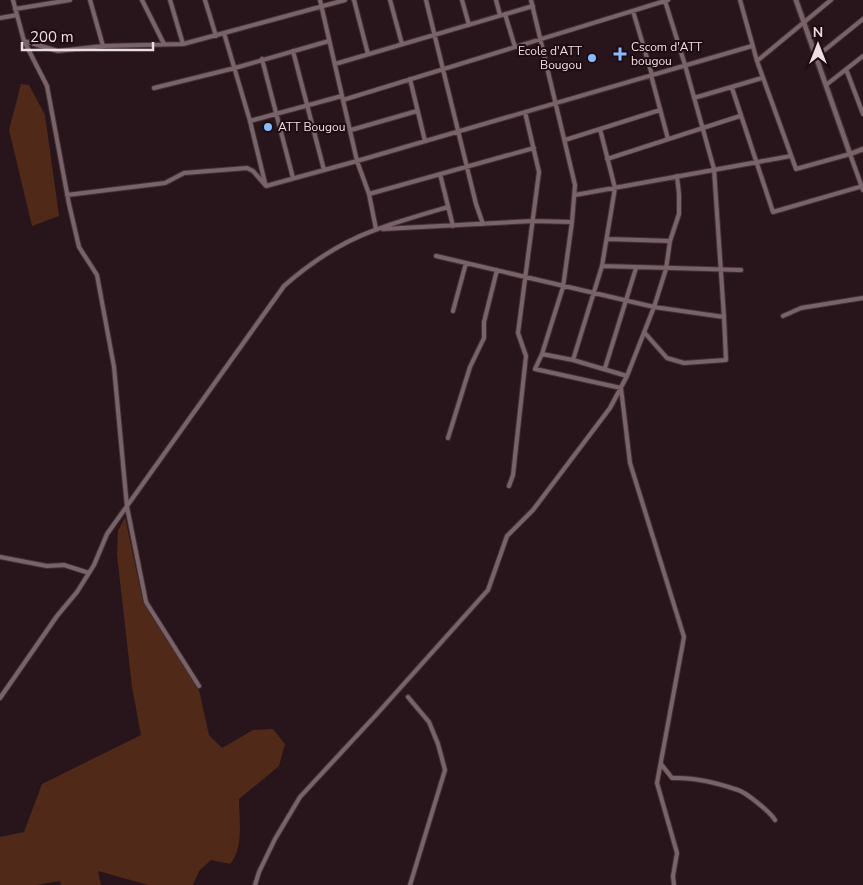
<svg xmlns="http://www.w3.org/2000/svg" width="863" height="885" font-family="'Nunito Sans',sans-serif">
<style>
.green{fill:#502919}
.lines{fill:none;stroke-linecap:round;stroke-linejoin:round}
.minor-casing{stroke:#403236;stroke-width:6}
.tertiary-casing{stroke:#403236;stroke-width:7}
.minor{stroke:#7a6269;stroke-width:4}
.tertiary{stroke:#7a6269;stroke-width:4.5}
.poi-dot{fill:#88bafc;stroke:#1e0c12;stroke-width:2}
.labels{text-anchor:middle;stroke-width:4;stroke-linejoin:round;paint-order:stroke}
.poi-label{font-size:12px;fill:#ebdde0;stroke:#1e0c12;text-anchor:start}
</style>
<rect width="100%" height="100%" fill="#28151b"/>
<path class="green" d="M 21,84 L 29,85 L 45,115 L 59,216 L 32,226 L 9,130 Z
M 125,517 L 143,602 L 199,690 L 209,735 L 222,748 L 253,730 L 273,729 L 285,744 L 279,766 L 239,799 C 239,818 244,849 230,864 L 211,860 L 199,871 L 193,885 L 148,885 L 98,871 L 101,885 L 61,885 L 60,881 L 36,885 L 0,885 L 0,837 L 24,832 L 42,784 L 141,735 L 132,687 L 117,555 L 118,531 Z"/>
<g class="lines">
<defs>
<path id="minor" d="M 13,0 L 24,41 L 47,86 L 69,204 L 79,247 L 97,275 L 114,367 L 127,507 L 146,602 L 199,686
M 90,0 L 103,46
M 142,0 L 164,44
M 170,0 L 183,44
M 205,0 L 216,36
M 320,0 L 357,161 L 369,194 L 376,229
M 354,0 L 368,54
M 390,0 L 402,44
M 426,0 L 476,204 L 483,224
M 462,0 L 469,25
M 496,0 L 500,15
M 531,0 L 575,185 L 572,222 L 563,287 L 542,354 L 535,369 L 621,388 L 630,463 L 684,637 L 657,783 L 677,853 L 673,876 L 674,885
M 740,0 L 757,61 L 796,169 L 850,154 L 863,190
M 665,1 L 685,65 L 714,169 L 724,317
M 15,9 L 70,0
M 633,11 L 652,75
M 505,14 L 515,47
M 0,18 L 17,15
M 24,41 L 58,51 L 103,46 L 183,44 L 224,33
M 293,51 L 324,170
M 816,57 L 863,19
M 262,59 L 293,178
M 757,61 L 831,0
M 335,64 L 533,6
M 846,69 L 863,114
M 651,75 L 668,139
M 410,79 L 425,141
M 826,85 L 863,56
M 154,88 L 235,68 L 329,41
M 732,88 L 773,212 L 863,186
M 694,98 L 762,78
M 343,100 L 668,0
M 250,121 L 342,96
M 600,129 L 660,110
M 351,130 L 417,111
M 565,140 L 600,129 L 615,188 L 602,266 L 573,360
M 607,159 L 740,116
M 440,174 L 453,226
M 265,183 L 250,121 L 224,33 L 345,0
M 369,194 L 534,148
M 67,195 L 165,183 L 184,173 L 247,168 L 253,171 L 266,186 L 357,161 L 752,46
M 575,195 L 791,156
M 383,229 L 533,221 L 572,222
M 608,239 L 670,241
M 436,256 L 654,307 L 724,317 L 726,360 L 684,363 L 667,358 L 644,332
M 602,266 L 741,270
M 453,311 L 466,263
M 783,316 L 801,308 L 863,298
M 542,354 L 573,360 L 627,376
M 605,368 L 636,268
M 448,438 L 470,367 L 484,338 L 484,322 L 497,270
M 509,486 L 513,475 L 526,356 L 518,333 L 539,172 L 525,112
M 0,557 L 47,566 L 64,565 L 89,573
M 408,697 L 429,722 L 438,744 L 445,770 L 410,885
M 0,698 L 57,616 L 77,592 L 94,565 L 107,534 L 284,286 C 310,263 342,242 375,230 C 399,221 424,214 448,207
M 661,764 L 672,778 C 694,777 718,783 738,790 C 747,793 770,812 775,820
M 255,885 L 259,872 L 275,839 L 300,797 L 376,715 L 488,590 L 507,536 L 533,510 L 610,408 L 627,376 L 654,307 L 666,269 L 670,241 L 679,214 L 679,194 L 677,176"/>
<path id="tertiary" d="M 796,0 L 850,154 L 863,149"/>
</defs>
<use href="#minor" class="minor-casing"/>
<use href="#tertiary" class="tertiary-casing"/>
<use href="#minor" class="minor"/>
<use href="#tertiary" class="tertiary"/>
</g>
<g class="poi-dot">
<path d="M617.5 46.5h5v5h5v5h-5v5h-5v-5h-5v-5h5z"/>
<circle cx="592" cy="58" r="5"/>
<circle cx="268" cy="127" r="5"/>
</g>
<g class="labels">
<g class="poi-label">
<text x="631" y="51">Cscom d'ATT<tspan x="631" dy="14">bougou</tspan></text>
<text x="582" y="55" text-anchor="end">Ecole d'ATT<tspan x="582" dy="14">Bougou</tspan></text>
<text x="278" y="131">ATT Bougou</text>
</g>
</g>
<g transform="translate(818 45)" stroke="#1e0c12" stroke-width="4" paint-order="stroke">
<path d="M0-4L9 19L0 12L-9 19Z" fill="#ebdde0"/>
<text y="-8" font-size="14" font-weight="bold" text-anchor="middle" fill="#ebdde0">N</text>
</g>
<path d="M22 42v8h131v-8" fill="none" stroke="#ebdde0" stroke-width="2.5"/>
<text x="30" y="42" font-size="15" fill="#ebdde0" stroke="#1e0c12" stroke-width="4" paint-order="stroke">200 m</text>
</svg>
